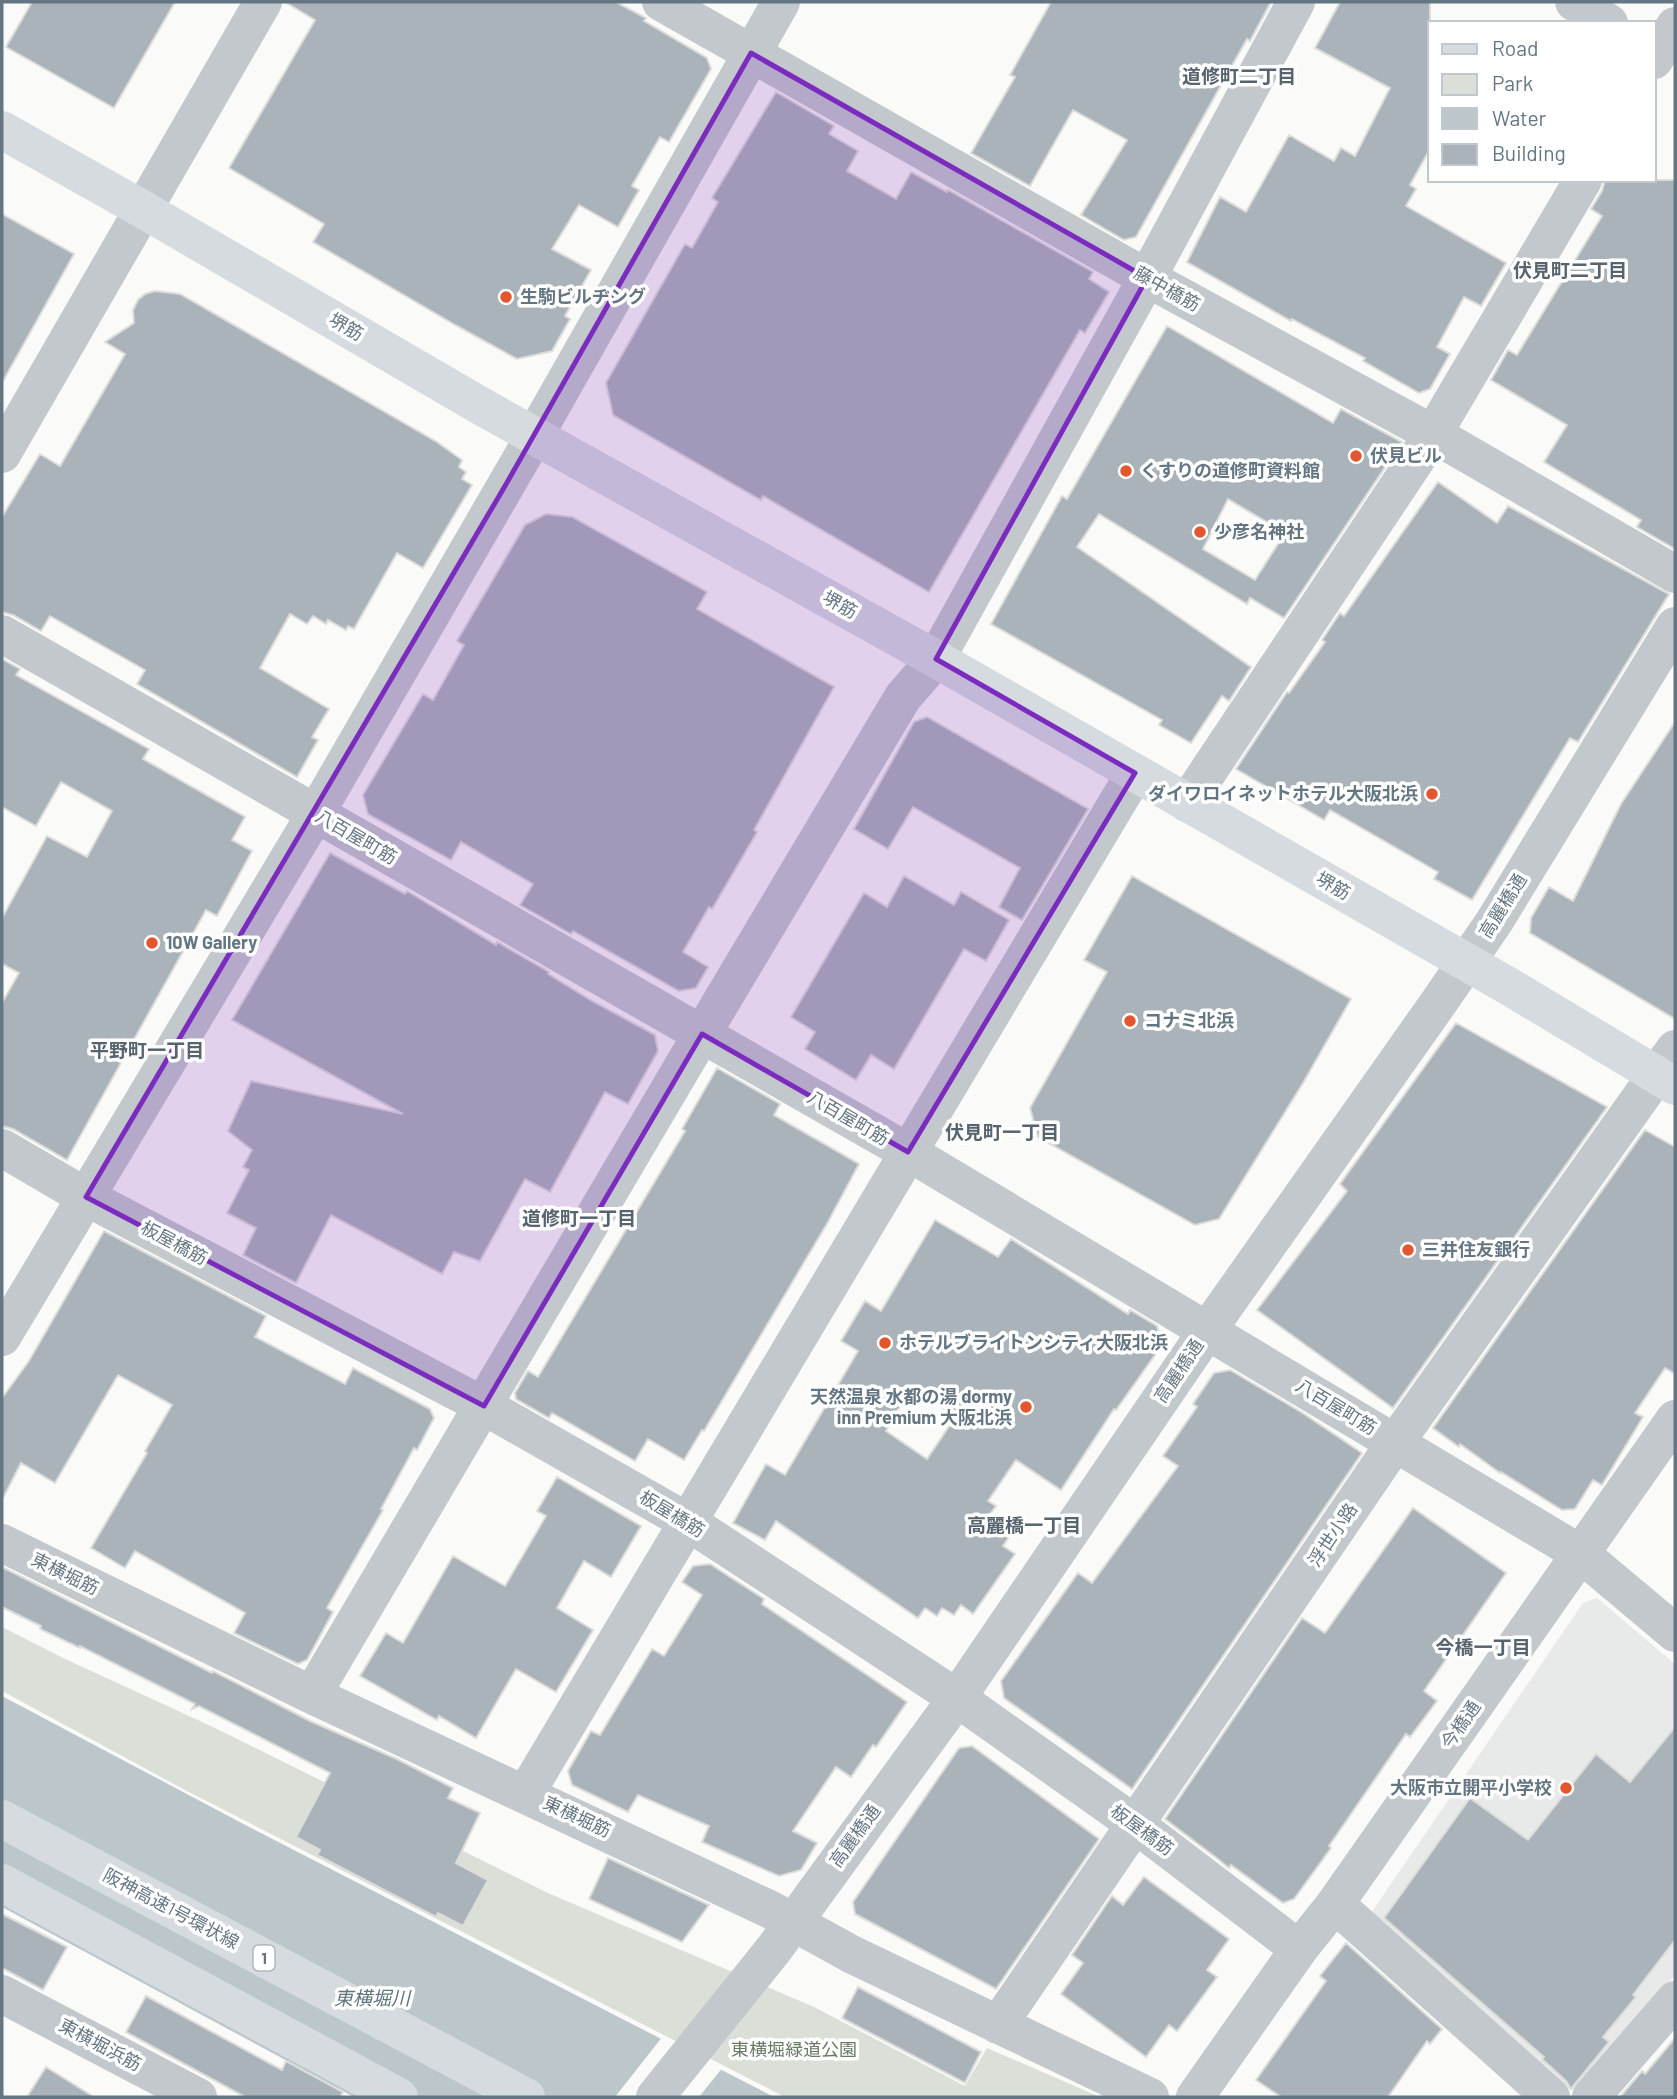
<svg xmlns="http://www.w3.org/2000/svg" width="1677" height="2099" font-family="Barlow,'Noto Sans JP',sans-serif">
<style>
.built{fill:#e8e9e9}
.green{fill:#dadfd7}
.water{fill:#bbc7cb}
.pier{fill:#fafaf8}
.building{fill:#aab3b9;stroke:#dcdcda;stroke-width:2;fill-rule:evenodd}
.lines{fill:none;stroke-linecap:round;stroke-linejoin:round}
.minor{stroke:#c3c8cc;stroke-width:38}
.major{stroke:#d6dbdf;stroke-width:38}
.highway{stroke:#d6dbdf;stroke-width:38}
.marked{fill:#7b2cbf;fill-opacity:0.2;stroke:#7b2cbf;stroke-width:5;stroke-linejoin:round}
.poi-dot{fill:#e4572e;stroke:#fff;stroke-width:2.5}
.labels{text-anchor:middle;stroke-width:7;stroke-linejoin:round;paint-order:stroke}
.shield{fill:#fff;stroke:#939fa8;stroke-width:2}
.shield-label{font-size:16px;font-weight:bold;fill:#657683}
.street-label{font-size:18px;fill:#657683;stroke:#fff}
.poi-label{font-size:18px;font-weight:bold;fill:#657683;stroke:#fff;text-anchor:start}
.park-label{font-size:18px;fill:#687a64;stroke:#fff}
.neighbourhood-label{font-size:19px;font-weight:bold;fill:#57646e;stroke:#fff}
.water-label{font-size:19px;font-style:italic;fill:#60757c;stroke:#fff}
</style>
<rect width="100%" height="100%" fill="#fafaf8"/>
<path class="built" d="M 1597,1598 L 1675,1664 L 1675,1975 L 1577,2090 L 1562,2087 L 1371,1913 L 1583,1603 Z"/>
<path class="green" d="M 2,1627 L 63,1658 L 213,1727 L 548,1893 L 814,2007 L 965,2086 L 987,2048 L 1100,2097 L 785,2097 L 185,1790 L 2,1691 Z"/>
<path class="water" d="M 2,1696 L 251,1828 L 774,2097 L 354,2097 L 2,1907 Z"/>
<path class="pier" d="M 663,2036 L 723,2067 L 699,2097 L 615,2097 Z"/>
<path class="building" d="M 32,2 L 175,2 L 114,108 L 6,47 Z
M 285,2 L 616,2 L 646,18 L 644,21 L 707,58 L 711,69 L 669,142 L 660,137 L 632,186 L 639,190 L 618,227 L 579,205 L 552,249 L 591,270 L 565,316 L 570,319 L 552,351 L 517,359 L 457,326 L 313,242 L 324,224 L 229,168 L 315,20 Z
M 1051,2 L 1271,2 L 1250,41 L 1247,39 L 1136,237 L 1124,240 L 1081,215 L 1127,140 L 1073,110 L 1030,186 L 971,153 L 1015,77 L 1010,75 Z
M 1340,2 L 1430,2 L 1430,149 L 1410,185 L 1416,189 L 1406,206 L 1506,263 L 1481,306 L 1464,297 L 1437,347 L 1450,354 L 1430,389 L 1419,393 L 1363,361 L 1365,358 L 1292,319 L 1291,321 L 1187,262 L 1220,197 L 1246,212 L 1289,135 L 1334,161 L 1341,148 L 1355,156 L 1390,88 L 1315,48 Z
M 776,92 L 834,126 L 829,134 L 858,151 L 847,171 L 896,199 L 911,172 L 947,192 L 948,190 L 1093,272 L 1089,279 L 1109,292 L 1085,333 L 1080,330 L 929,592 L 763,496 L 761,500 L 613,415 L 606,383 L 685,244 L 692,248 L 718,202 L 712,198 Z
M 1605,180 L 1675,180 L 1675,549 L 1637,527 L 1641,520 L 1544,462 L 1567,425 L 1491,380 L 1508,350 L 1517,355 L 1602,216 L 1591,209 L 1602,191 Z
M 2,214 L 74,254 L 2,383 Z
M 155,291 L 180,294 L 437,442 L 462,460 L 459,467 L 466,472 L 462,479 L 472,485 L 423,568 L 397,553 L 354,629 L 348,626 L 346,630 L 328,620 L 326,624 L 313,616 L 307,624 L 290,614 L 260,668 L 329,709 L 312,737 L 318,740 L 297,777 L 137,684 L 145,670 L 50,616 L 41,631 L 13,615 L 2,612 L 2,517 L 40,454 L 60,466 L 125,354 L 105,342 L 134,323 L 133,310 L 138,300 L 145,294 Z
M 1167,326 L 1333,423 L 1341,409 L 1402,442 L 1284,618 L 1250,598 L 1247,604 L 1099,514 L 1077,547 L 1251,667 L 1229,701 L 1222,696 L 1191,743 L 1159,725 L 1162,720 L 991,624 L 1062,496 L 1067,499 ZM 1228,499 L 1285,533 L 1255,580 L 1203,549 Z
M 1438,482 L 1497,523 L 1508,506 L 1669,594 L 1578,742 L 1570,738 L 1472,900 L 1434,879 L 1438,872 L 1358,826 L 1330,810 L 1324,820 L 1236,769 L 1287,692 L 1289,693 L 1325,642 L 1322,640 L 1340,613 L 1344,616 Z
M 546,514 L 572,517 L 707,592 L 697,609 L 834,687 L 754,830 L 757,832 L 712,909 L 709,907 L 683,952 L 708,967 L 696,988 L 679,991 L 573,931 L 571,934 L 520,905 L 533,884 L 461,842 L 451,860 L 368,814 L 363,795 L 423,694 L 433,700 L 464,645 L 457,641 L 525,525 Z
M 2,659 L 20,669 L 16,675 L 149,749 L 143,759 L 245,817 L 232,840 L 252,851 L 217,916 L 206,910 L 67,1160 L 13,1129 L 2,1126 L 2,1003 L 19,973 L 2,964 L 2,918 L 47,836 L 87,857 L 112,811 L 61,782 L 36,826 L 2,807 Z
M 927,717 L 1088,809 L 1022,920 L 999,907 L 1020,868 L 913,807 L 888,849 L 854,829 L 914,722 Z
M 1675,722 L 1675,1019 L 1530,933 L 1531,918 L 1549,887 L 1573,901 L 1621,804 Z
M 330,853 L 405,894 L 407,891 L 496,945 L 497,942 L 549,972 L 548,974 L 592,1001 L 655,1035 L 658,1051 L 628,1104 L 605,1092 L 550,1192 L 525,1179 L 480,1261 L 454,1252 L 442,1274 L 331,1215 L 296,1283 L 243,1255 L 256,1228 L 227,1213 L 249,1170 L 243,1167 L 252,1150 L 228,1131 L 251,1081 L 403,1114 L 232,1020 Z
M 904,876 L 954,905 L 961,892 L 1009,920 L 986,961 L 964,949 L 894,1069 L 871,1055 L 856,1080 L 805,1049 L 815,1032 L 791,1017 L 864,893 L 887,907 Z
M 1132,876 L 1351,999 L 1303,1083 L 1219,1219 L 1195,1225 L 1038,1137 L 1030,1108 L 1107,972 L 1084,960 Z
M 1456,1023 L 1607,1107 L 1393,1408 L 1257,1310 L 1347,1191 L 1340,1184 Z
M 717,1068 L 780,1104 L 774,1115 L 859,1164 L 828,1222 L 704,1431 L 702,1430 L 684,1460 L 648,1439 L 635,1461 L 552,1413 L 549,1418 L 516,1399 L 515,1393 L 528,1371 L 538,1377 L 685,1131 L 682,1129 Z
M 1645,1130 L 1675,1147 L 1675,1374 L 1665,1368 L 1635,1413 L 1643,1417 L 1602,1485 L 1593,1480 L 1575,1509 L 1562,1510 L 1501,1472 L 1500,1473 L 1460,1444 L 1459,1447 L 1433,1428 Z
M 935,1220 L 998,1257 L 1011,1239 L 1128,1314 L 1130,1310 L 1157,1326 L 1162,1345 L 1116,1410 L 1114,1409 L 1061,1490 L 1016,1460 L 988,1501 L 996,1506 L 990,1514 L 1003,1522 L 998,1530 L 1009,1537 L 1003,1546 L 1015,1554 L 973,1614 L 961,1605 L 954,1615 L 942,1608 L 937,1616 L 925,1608 L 918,1618 L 776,1521 L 765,1540 L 733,1523 L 766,1464 L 785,1475 L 858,1351 L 841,1341 L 865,1301 L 881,1311 ZM 911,1387 L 956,1416 L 927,1459 L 886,1431 Z
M 104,1231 L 266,1316 L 255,1337 L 345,1384 L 353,1368 L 430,1409 L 434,1418 L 417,1450 L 414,1448 L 381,1509 L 383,1510 L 327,1608 L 333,1612 L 307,1660 L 298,1664 L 234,1633 L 245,1613 L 135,1551 L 125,1568 L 91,1548 L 147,1453 L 145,1451 L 172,1405 L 118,1375 L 55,1483 L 21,1463 L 2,1500 L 2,1398 L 29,1361 Z
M 1230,1370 L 1301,1412 L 1362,1453 L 1132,1789 L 1004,1698 L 1001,1681 L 1078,1573 L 1092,1583 L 1178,1466 L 1163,1456 L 1197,1407 L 1193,1404 L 1214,1373 Z
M 557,1477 L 641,1526 L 611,1577 L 584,1561 L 557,1608 L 593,1630 L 556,1692 L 516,1669 L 476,1738 L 439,1716 L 437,1720 L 360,1676 L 386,1633 L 403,1643 L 453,1556 L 505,1586 L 546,1516 L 537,1511 Z
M 1413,1508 L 1506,1573 L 1424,1691 L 1437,1701 L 1410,1737 L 1406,1734 L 1329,1846 L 1331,1848 L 1294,1899 L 1283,1903 L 1231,1865 L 1229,1868 L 1218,1859 L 1165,1819 L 1302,1618 L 1325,1633 Z
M 710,1564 L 764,1599 L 762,1604 L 907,1702 L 876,1747 L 873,1745 L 851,1777 L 836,1767 L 793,1831 L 817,1843 L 801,1870 L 779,1876 L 702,1842 L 709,1826 L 638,1795 L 628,1812 L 572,1785 L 568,1771 L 591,1731 L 600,1735 L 652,1649 L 664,1656 L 702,1595 L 682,1582 L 693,1566 Z
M 2,1567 L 212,1673 L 213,1671 L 310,1721 L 397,1759 L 453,1788 L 448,1798 L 480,1813 L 456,1863 L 488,1880 L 463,1926 L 438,1913 L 436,1917 L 317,1855 L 320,1850 L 296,1837 L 330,1773 L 199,1706 L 192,1709 L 195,1704 L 80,1646 L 80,1648 L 40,1629 L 41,1626 L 2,1607 Z
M 1675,1727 L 1675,1940 L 1633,1995 L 1636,1997 L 1603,2037 L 1609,2042 L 1571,2089 L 1566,2081 L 1542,2059 L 1544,2057 L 1384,1918 L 1470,1798 L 1528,1840 L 1596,1754 L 1630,1782 Z
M 972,1746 L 1099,1839 L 996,1989 L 855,1914 L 853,1902 L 959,1748 Z
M 608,1858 L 709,1905 L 682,1942 L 589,1899 Z
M 1144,1877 L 1229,1939 L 1207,1970 L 1217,1977 L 1177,2031 L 1169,2025 L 1146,2057 L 1061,1994 L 1083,1963 L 1072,1955 L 1112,1896 L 1123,1905 Z
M 2,1914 L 67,1947 L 43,1990 L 2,1968 Z
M 1346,1943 L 1442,2029 L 1430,2044 L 1427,2041 L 1388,2097 L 1281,2097 L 1256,2080 L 1326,1981 L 1320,1976 Z
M 858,1987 L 981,2052 L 965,2083 L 842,2018 Z
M 146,1996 L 282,2070 L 286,2061 L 343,2092 L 340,2097 L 245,2097 L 126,2032 Z
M 1675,2038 L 1675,2097 L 1620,2097 L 1642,2071 L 1645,2074 Z
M 46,2067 L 94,2097 L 27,2097 Z"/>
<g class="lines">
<path class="minor" d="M 661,2 L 1147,278 L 1433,434 L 1675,574
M 1574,2 L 1609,23
M 1654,60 L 1675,26
M 2,454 L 263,2
M 2,634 L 908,1152 L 1395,1443 L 1581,1554 L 1675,1633
M 1187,803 L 1433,434 L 1583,180
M 2,1148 L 86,1197 L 484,1406 L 688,1522 L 957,1698 L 1135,1824 L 1299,1949
M 2,1337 L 316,813 L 535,435 L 781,2
M 2,1543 L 312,1695 L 769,1909 L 853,1955 L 1150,2097
M 312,1695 L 702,1034 L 903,697 L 936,659 L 1147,278 L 1296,2
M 526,1793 L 1135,773
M 1335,1904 L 1551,2097
M 2,1994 L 198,2097
M 998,2025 L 1395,1443 L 1675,1049
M 655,2097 L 774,1949 L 957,1698 L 1207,1331 L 1439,1002 L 1494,922 L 1675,626
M 1195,2097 L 1299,1949 L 1335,1904 L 1675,1419
M 1591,2097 L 1675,2000"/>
<path class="major" d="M 2,130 L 144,210 L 486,409 L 936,659 L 1510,987 L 1675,1086"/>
<path class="highway" d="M 2,1819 L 526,2097
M 2,1883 L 399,2097"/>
</g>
<path class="marked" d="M 751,53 L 1147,278 L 936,659 L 1135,773 L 908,1152 L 702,1034 L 484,1406 L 86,1197 L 505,486 Z"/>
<g class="poi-dot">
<circle cx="506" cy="297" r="7"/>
<circle cx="1356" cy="456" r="7"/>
<circle cx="1126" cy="471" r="7"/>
<circle cx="1200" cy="532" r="7"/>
<circle cx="1432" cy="794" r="7"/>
<circle cx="152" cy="943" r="7"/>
<circle cx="1130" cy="1021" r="7"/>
<circle cx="1408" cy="1250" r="7"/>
<circle cx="885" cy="1343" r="7"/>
<circle cx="1026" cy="1407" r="7"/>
<circle cx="1566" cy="1788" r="7"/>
</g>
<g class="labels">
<rect class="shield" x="253.5" y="1945.5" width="21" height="25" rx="5"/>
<g class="shield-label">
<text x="264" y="1964">1</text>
</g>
<g class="street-label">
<text transform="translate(1167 289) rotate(29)" y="6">藤中橋筋</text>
<text transform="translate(346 327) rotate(30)" y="6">堺筋</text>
<text transform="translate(840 605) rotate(29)" y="6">堺筋</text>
<text transform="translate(356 837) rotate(30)" y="6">八百屋町筋</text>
<text transform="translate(1333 886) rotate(30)" y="6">堺筋</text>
<text transform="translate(1503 906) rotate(-58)" y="6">高麗橋通</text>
<text transform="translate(848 1118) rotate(30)" y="6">八百屋町筋</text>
<text transform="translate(174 1243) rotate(28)" y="6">板屋橋筋</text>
<text transform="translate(1179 1371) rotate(-56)" y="6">高麗橋通</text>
<text transform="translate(1336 1407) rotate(31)" y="6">八百屋町筋</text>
<text transform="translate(672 1514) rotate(31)" y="6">板屋橋筋</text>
<text transform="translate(1333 1535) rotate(-56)" y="6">浮世小路</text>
<text transform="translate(65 1574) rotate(26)" y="6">東横堀筋</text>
<text transform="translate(1461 1725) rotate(-55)" y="6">今橋通</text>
<text transform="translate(577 1817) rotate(25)" y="6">東横堀筋</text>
<text transform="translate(1142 1830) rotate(36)" y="6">板屋橋筋</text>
<text transform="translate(855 1836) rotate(-54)" y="6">高麗橋通</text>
<text transform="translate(171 1909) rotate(28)" y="6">阪神高速1号環状線</text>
<text transform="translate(100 2045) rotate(28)" y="6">東横堀浜筋</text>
</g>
<g class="poi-label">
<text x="520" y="303">生駒ビルヂング</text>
<text x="1370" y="462">伏見ビル</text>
<text x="1140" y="477">くすりの道修町資料館</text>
<text x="1214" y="538">少彦名神社</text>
<text x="1418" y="800" text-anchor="end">ダイワロイネットホテル大阪北浜</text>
<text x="166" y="949">10W Gallery</text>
<text x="1144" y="1027">コナミ北浜</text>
<text x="1422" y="1256">三井住友銀行</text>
<text x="899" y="1349">ホテルブライトンシティ大阪北浜</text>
<text x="1012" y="1403" text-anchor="end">天然温泉 水都の湯 dormy<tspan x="1012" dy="21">inn Premium 大阪北浜</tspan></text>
<text x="1552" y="1794" text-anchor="end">大阪市立開平小学校</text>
</g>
<g class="park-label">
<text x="794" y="2056">東横堀緑道公園</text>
</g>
<g class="neighbourhood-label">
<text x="1239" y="83">道修町二丁目</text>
<text x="1570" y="277">伏見町二丁目</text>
<text x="147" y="1057">平野町一丁目</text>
<text x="1002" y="1139">伏見町一丁目</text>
<text x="579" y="1225">道修町一丁目</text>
<text x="1024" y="1532">高麗橋一丁目</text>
<text x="1483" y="1654">今橋一丁目</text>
</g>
<g class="water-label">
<text x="372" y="2005">東横堀川</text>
</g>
</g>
<rect width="1677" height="2099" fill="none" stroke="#657683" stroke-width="7"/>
<rect x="1428" y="21" width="228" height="161" fill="#ffffff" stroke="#c1c8cd" stroke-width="2"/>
<rect x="1442" y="44" width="35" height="10" fill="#d6dbdf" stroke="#c1c8cd" stroke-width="2"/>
<text x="1492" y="56" font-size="21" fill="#657683">Road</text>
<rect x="1442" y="74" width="35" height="21" fill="#dadfd7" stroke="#c1c8cd" stroke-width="2"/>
<text x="1492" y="91" font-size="21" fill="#657683">Park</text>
<rect x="1442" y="108" width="35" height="21" fill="#bbc7cb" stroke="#c1c8cd" stroke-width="2"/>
<text x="1492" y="126" font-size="21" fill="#657683">Water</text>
<rect x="1442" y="144" width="35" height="21" fill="#aab3b9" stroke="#c1c8cd" stroke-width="2"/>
<text x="1492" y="161" font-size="21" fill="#657683">Building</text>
</svg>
